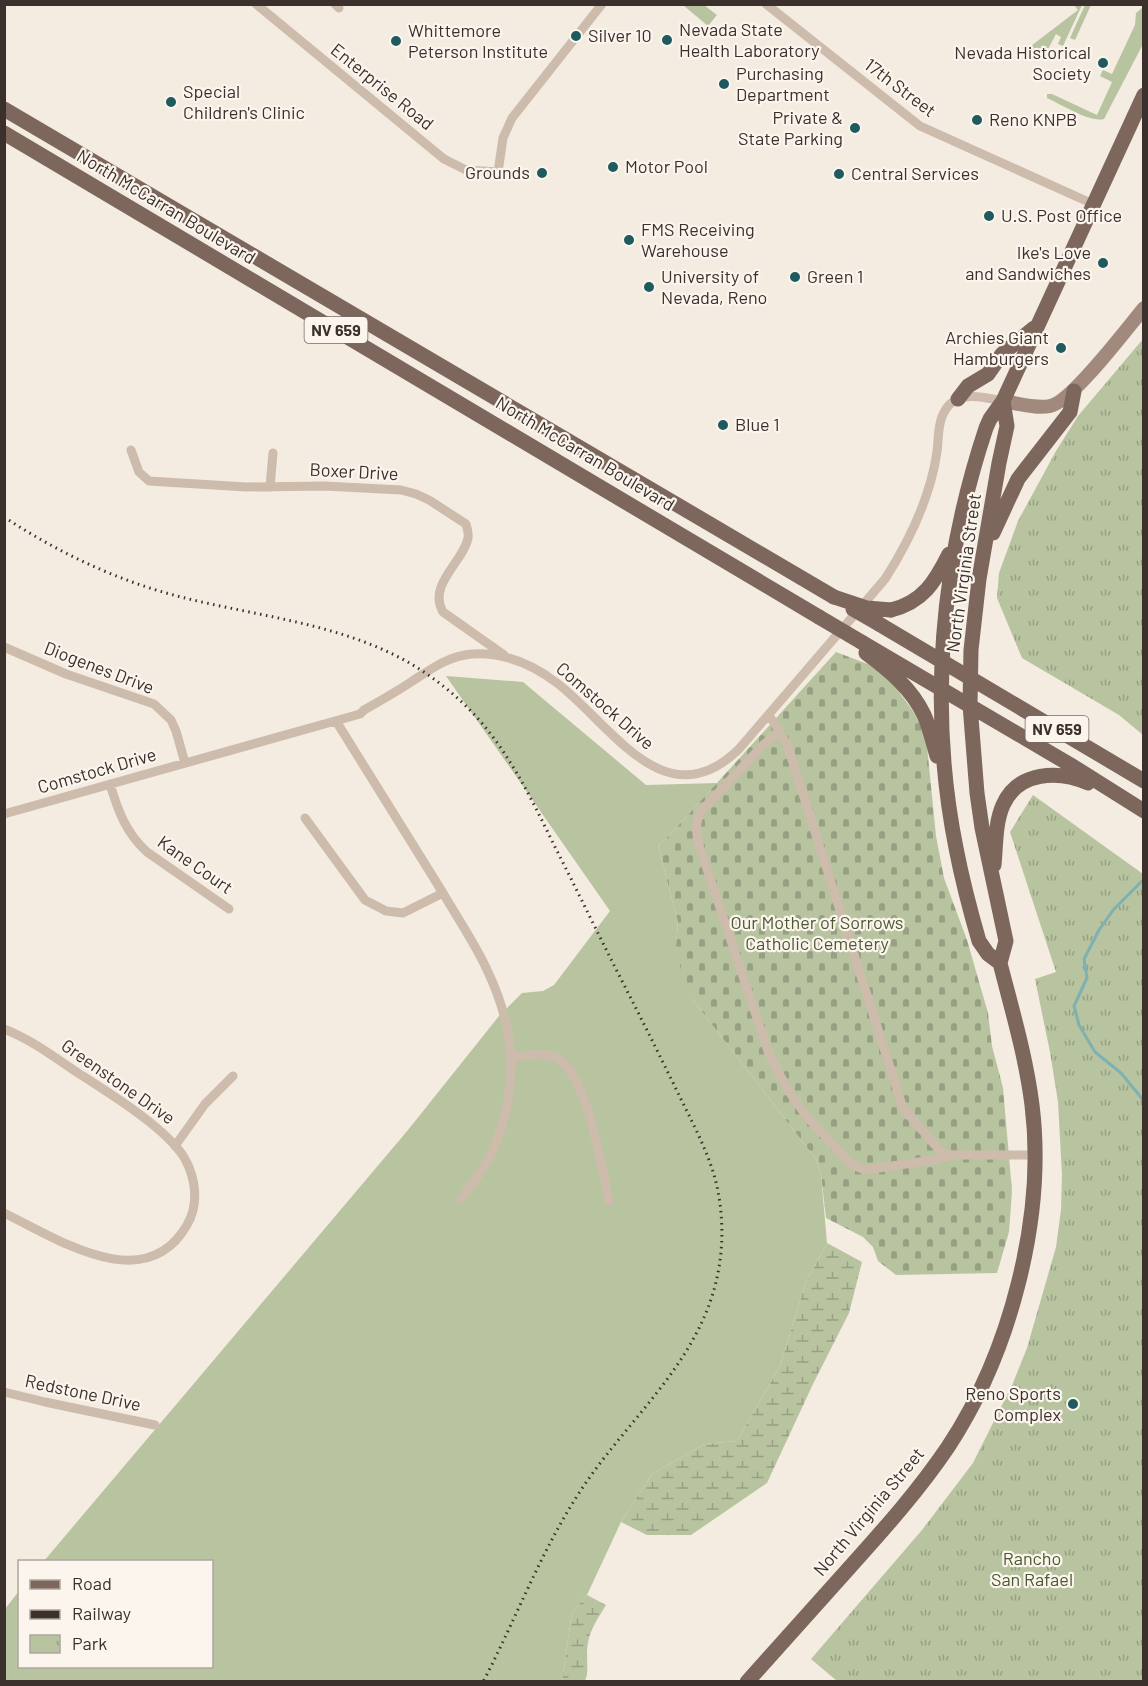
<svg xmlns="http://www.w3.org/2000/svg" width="1148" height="1686" font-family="Barlow,sans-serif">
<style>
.grass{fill:#b8c4a0}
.wetland{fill:url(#wetland-marsh)}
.cemetery{fill:url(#cemetery-stones)}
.park{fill:url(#park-tufts)}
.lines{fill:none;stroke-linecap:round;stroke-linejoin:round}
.stream{stroke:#7fb0b2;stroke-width:3}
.street{stroke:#cdbbac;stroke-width:9}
.secondary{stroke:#a18a7d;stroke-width:14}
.primary{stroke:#7d675c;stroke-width:15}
.rail{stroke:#3b302b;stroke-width:3;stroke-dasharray:1.5 4.5;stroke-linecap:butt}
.primary-bridge{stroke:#7d675c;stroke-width:15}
.poi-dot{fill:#1f5a5e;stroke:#fbf5ee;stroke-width:2}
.labels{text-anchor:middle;stroke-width:4.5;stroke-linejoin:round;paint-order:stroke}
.shield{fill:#fbf5ee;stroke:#756b66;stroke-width:1.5}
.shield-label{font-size:16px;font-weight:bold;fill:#3b302b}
.poi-label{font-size:18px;fill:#3b302b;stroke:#fbf5ee;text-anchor:start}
.street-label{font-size:18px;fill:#3b302b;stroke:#fbf5ee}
.park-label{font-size:18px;fill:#4a5a2e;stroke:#fbf5ee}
</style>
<defs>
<pattern id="wetland-marsh" width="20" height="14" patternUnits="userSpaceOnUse" patternTransform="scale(1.5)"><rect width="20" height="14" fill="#b8c4a0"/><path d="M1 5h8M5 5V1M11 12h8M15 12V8" fill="none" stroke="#97a083"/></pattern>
<pattern id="cemetery-stones" width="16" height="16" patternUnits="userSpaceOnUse" patternTransform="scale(1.5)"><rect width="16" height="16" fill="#b8c4a0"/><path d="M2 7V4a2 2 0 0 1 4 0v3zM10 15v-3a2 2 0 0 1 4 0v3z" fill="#97a083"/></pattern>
<pattern id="park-tufts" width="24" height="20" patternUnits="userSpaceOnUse" patternTransform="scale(1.5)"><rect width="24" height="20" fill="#b8c4a0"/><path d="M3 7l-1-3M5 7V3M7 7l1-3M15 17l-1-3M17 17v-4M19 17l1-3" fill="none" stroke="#97a083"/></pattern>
</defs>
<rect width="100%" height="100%" fill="#f4ebe1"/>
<path class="grass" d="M 683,5 L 704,5 L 717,15 L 708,26 Z
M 1074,5 L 1082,5 L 1063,46 L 1058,44 L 1061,37 L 1056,34 L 1046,53 L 1039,54 L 1027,49 L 1078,10 Z
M 1085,5 L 1091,5 L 1075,40 L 1070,38 Z
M 1143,7 L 1143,44 L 1104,119 C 1090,123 1061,104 1047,98 L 1047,94 L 1052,94 L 1097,115 L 1112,82 L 1100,76 L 1103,70 L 1112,74 L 1135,25 L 1136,13 Z
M 446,676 L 523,682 L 646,785 L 717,783 L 666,839 L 658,846 L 678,922 L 676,946 L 693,1000 L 816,1159 L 821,1175 L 827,1243 L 805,1284 L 780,1366 L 737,1441 L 705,1444 L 652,1474 L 621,1522 L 587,1595 L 572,1612 L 562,1681 L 5,1682 L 5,1609 L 19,1591 L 20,1666 L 212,1666 L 212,1562 L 44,1561 L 408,1130 L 499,1016 L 522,993 L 543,991 L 554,985 L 610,911 Z"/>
<path class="wetland" d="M 827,1243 L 862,1262 L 849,1313 L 813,1384 L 767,1483 L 691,1535 L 647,1535 L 621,1522 L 652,1474 L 705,1444 L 737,1441 L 780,1366 L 805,1284 Z
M 587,1595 L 606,1605 C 599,1617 590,1629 588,1643 C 585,1657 590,1669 585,1681 L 562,1681 L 572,1612 Z"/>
<path class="cemetery" d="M 836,652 L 873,666 L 888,677 L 913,711 L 926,736 L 936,836 L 944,878 L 967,940 L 988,1013 L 992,1046 L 1003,1088 L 1012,1191 L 1009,1232 L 997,1273 L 896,1275 L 878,1261 L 873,1247 L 863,1237 L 826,1218 L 821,1175 L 816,1159 L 693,1000 L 683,980 L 676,946 L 678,922 L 658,846 L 666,839 Z"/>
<path class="park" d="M 1143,339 L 1143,735 L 1119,715 L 1022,658 L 997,598 L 999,573 L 1018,521 L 1056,451 L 1078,416 Z
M 1033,795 L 1143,874 L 1143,1681 L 837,1681 L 811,1659 L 922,1530 L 973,1463 L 1013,1383 L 1027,1348 L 1056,1247 L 1061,1210 L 1062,1175 L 1058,1102 L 1050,1052 L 1035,979 L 1056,972 L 1010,832 Z"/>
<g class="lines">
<path class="stream" d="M 1142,881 L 1114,909 L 1099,930 L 1084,959 L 1087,978 L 1074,1006 L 1079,1025 L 1095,1052 L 1121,1073 L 1144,1101"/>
<path class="street" d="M 256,4 L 444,159 L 466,170 L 498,172 L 503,138 L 512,118 L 602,4
M 335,4 L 339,8
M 766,4 L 920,126 L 1093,204
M 131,450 L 139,472 L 149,481 L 246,487 L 324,486 L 401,490 L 416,494 L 429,500 L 466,524 C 467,528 469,534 468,538 C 464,561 427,585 443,612 L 504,655
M 270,487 L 273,453
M 4,647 L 66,674 L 154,704 L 171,720 L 176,731 L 185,763
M 769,715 L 787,744 L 903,1108 L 941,1152 L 953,1155 L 1035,1155
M 779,732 L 763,745 L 702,810 C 694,823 696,833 700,848 L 769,1054 L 788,1090 L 807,1117 L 851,1164 L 865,1170 L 940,1159 L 953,1155
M 110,784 C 118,811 126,833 147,852 L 229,909
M 4,814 L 360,714 L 364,710 C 380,701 396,692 411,682 C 431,669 448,656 472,654 C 503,652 532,664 557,683 C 611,724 665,821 739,749 L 885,579 C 910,540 930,499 937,452 C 939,436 937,417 950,404 C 965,391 986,398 1003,401
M 305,818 L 365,900 L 386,911 L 403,913 L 443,893 L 336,721
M 443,893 C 458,919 476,945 488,972 C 517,1033 519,1093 491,1154 C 484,1170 470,1185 461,1200
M 4,1029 C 30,1039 53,1056 75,1071 C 106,1091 167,1128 185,1159 C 196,1179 199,1205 187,1225 C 145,1298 58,1239 4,1213
M 512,1057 C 523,1056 539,1053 550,1055 C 587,1063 601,1168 609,1201
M 175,1146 L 205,1104 L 233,1076
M 4,1392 L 45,1402 L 155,1425"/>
<path class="secondary" d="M 1003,401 C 1017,403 1036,409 1050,406 C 1071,403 1128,327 1144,308"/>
<path class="primary" d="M 4,109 L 834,597
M 4,133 L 819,617
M 958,399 L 968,386 L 988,374 L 1002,354 L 1034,328
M 993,533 L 1018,479 L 1070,412 L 1074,391
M 891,610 C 923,602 935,582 949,554
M 879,624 L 1144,781
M 863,643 L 1074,767 L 1144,811
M 866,653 C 889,670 912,689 924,715 C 930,728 933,743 937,756
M 994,865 C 996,845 995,823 1003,805 C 1018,771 1059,770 1088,783
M 1000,963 L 1006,941 L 982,828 L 977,793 L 970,705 L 971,650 L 979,579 L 999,463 L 1007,426 L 1003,401
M 747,1682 C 782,1643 816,1605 850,1567 C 885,1528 919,1490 948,1447 C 1010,1353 1046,1217 1032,1105 C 1026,1057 1012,1010 1000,963 L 988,954 L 979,941 C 970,910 962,879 956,848 C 928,708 941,563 986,428 L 990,419 L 1003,401 L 1144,95"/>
<path class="rail" d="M 4,517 C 59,553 118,581 181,597 C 256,616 337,623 406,661 C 436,678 464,701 486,728 C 515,764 535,806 555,847 C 577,890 598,934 620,977 C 640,1016 659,1054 678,1093 C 692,1122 708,1151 716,1182 C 724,1216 724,1252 715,1286 C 694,1366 627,1421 583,1487 C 542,1548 517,1617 483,1682"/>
<path class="primary-bridge" d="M 834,597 L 867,608 L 891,610
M 853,609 L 879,624
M 819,617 L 863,643"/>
</g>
<g class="poi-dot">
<circle cx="576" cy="36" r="6"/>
<circle cx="667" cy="40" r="6"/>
<circle cx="396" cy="41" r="6"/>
<circle cx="1103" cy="63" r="6"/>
<circle cx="724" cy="84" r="6"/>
<circle cx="171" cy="102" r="6"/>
<circle cx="977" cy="120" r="6"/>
<circle cx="855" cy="128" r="6"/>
<circle cx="613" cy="167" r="6"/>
<circle cx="542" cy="173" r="6"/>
<circle cx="839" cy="174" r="6"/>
<circle cx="989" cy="216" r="6"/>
<circle cx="629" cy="240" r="6"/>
<circle cx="1103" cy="263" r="6"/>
<circle cx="795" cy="277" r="6"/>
<circle cx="649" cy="287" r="6"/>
<circle cx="1061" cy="348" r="6"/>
<circle cx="723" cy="425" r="6"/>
<circle cx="1073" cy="1404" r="6"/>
</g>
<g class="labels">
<g class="shield">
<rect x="304.5" y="317" width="63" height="26" rx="4.5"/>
<rect x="1025.5" y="716" width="63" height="26" rx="4.5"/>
</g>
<g class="shield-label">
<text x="336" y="336">NV 659</text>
<text x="1057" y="735">NV 659</text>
</g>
<g class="poi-label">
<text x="679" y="36">Nevada State<tspan x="679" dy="21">Health Laboratory</tspan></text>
<text x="408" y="37">Whittemore<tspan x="408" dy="21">Peterson Institute</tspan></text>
<text x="588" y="42">Silver 10</text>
<text x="1091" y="59" text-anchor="end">Nevada Historical<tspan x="1091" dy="21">Society</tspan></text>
<text x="736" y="80">Purchasing<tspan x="736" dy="21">Department</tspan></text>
<text x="183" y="98">Special<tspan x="183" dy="21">Children's Clinic</tspan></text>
<text x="843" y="124" text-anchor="end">Private &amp;<tspan x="843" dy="21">State Parking</tspan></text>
<text x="989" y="126">Reno KNPB</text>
<text x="625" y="173">Motor Pool</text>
<text x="530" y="179" text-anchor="end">Grounds</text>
<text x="851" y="180">Central Services</text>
<text x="1001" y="222">U.S. Post Office</text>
<text x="641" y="236">FMS Receiving<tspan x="641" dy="21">Warehouse</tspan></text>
<text x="1091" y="259" text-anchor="end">Ike's Love<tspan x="1091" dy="21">and Sandwiches</tspan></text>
<text x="661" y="283">University of<tspan x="661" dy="21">Nevada, Reno</tspan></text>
<text x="807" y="283">Green 1</text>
<text x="1049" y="344" text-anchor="end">Archies Giant<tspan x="1049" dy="21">Hamburgers</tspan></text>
<text x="735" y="431">Blue 1</text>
<text x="1061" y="1400" text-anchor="end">Reno Sports<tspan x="1061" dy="21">Complex</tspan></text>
</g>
<g class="street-label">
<text transform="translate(382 87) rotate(39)" y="6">Enterprise Road</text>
<text transform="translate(900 88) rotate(37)" y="6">17th Street</text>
<text transform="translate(166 207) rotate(31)" y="6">North McCarran Boulevard</text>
<text transform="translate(585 454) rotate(31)" y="6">North McCarran Boulevard</text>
<text transform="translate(354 472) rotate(3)" y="6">Boxer Drive</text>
<text transform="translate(964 573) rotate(-82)" y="6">North Virginia Street</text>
<text transform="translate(99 668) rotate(21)" y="6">Diogenes Drive</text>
<text transform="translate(605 706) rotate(41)" y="6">Comstock Drive</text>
<text transform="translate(97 771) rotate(-16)" y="6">Comstock Drive</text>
<text transform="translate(195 865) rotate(35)" y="6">Kane Court</text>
<text transform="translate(118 1082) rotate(35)" y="6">Greenstone Drive</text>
<text transform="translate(83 1393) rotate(12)" y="6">Redstone Drive</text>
<text transform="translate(869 1512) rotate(-50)" y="6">North Virginia Street</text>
</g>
<g class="park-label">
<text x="817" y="929">Our Mother of Sorrows<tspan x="817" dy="21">Catholic Cemetery</tspan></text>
<text x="1032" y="1565">Rancho<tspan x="1032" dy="21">San Rafael</tspan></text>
</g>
</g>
<rect width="1148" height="1686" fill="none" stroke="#3b302b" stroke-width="12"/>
<rect x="18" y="1560" width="195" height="108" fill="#fbf5ee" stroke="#aea6a0" stroke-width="1.5"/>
<rect x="30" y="1580" width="30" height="9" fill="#7d675c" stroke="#aea6a0" stroke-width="1.5"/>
<text x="72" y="1590" font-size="18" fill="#3b302b">Road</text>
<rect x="30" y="1610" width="30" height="9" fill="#3b302b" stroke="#aea6a0" stroke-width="1.5"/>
<text x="72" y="1620" font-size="18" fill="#3b302b">Railway</text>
<rect x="30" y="1635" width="30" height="18" fill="url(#park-tufts)" stroke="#aea6a0" stroke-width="1.5"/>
<text x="72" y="1650" font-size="18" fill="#3b302b">Park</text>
</svg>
